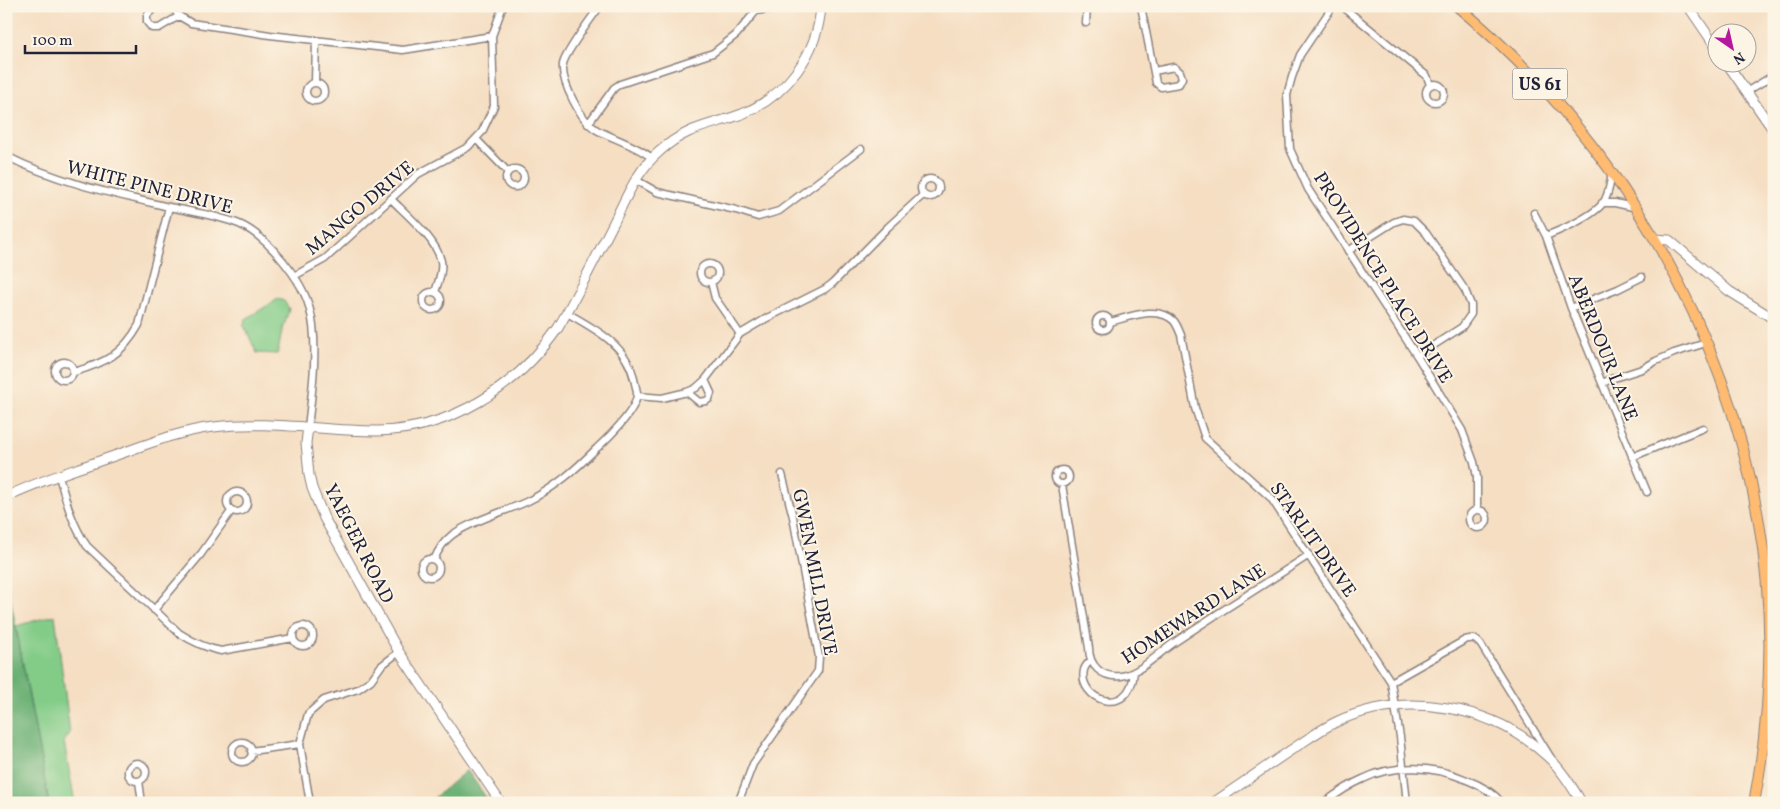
<svg xmlns="http://www.w3.org/2000/svg" width="1780" height="809" font-family="Vollkorn,serif">
<style>
.green{fill:#83cc88;stroke:#527762}
.forest{fill:#6ab074;stroke:#466958}
.lines{fill:none;stroke-linecap:round;stroke-linejoin:round}
.minor-casing{stroke:#8c807e;stroke-width:9}
.tertiary-casing{stroke:#8c807e;stroke-width:11}
.primary-casing{stroke:#8c807e;stroke-width:12}
.minor{stroke:#fff;stroke-width:6}
.tertiary{stroke:#fff;stroke-width:9}
.primary{stroke:#febb71;stroke-width:10}
.labels{text-anchor:middle;stroke-width:4;stroke-linejoin:round;paint-order:stroke}
.shield{fill:#fcf5e5;stroke:#63616e;stroke-width:1}
.shield-label{font-size:18px;font-weight:bold;fill:#22223b}
.street-label{font-size:19px;fill:#22223b;stroke:#fcf5e5}
</style>
<rect width="100%" height="100%" fill="#fcf5e5"/>
<filter id="ink" filterUnits="userSpaceOnUse"><feTurbulence type="fractalNoise" baseFrequency=".02" numOctaves="2"/><feDisplacementMap in="SourceGraphic" scale="10" xChannelSelector="R" yChannelSelector="G"/><feConvolveMatrix kernelMatrix="1 2 1 2 8 2 1 2 1" color-interpolation-filters="sRGB"/></filter>
<filter id="wash" filterUnits="userSpaceOnUse"><feTurbulence type="fractalNoise" baseFrequency=".0096" numOctaves="4" result="noise"/><feDisplacementMap in="SourceGraphic" scale="20" xChannelSelector="R" yChannelSelector="G"/><feGaussianBlur stdDeviation="1.12" result="paint"/><feColorMatrix in="noise" values="0 0 0 0 0 0 0 0 0 0 0 0 0 0 0 0 0 1.4 0 .05"/><feComposite in="paint" operator="in"/></filter>
<g filter="url(#wash)">
<rect width="100%" height="100%" fill="#f5dec2"/>
<path class="green" d="M 278,299 L 284,301 L 289,309 L 285,323 L 283,325 L 278,352 L 277,354 L 257,353 L 243,324 L 245,322 L 244,320 Z
M 55,615 L 70,733 L 64,742 L 75,803 L 49,803 L 16,626 Z"/>
<path class="forest" d="M 6,575 L 49,803 L 6,803 Z
M 467,770 L 490,803 L 428,803 Z"/>
</g>
<g filter="url(#ink)">
<g class="lines">
<defs>
<path id="minor" d="M 156,6 L 147,15 L 147,22 L 152,28 L 159,28 L 179,16
M 172,6 L 179,16 L 191,23 L 270,35 L 403,50 L 492,36
M 600,6 C 592,17 565,53 563,64 C 561,83 581,121 597,130 C 616,140 636,145 652,158
M 1141,6 L 1156,83 L 1161,87 L 1179,84 L 1182,78 L 1180,72 L 1174,67 L 1154,71
M 1333,6 L 1300,55 L 1292,77 L 1287,95 L 1290,149 L 1308,189 L 1417,356 L 1462,430 L 1474,462 L 1477,477 L 1477,509
M 1342,6 L 1427,76 L 1430,85
M 1086,23 L 1087,6
M306 92a9 9 0 1 1 18 0a9 9 0 1 1-18 0Z
M 315,83 L 316,40
M1426 93a9 9 0 1 1 18 0a9 9 0 1 1-18 0Z
M 1746,92 L 1774,75
M 588,124 L 614,88 L 620,84 L 713,53 L 736,35 L 756,11 L 787,6
M 476,139 L 508,172
M 6,156 C 57,182 114,194 169,207 C 192,212 217,215 239,224 C 267,236 303,280 310,310 C 319,342 312,393 308,427
M506 178a9 9 0 1 1 18 0a9 9 0 1 1-18 0Z
M921 188a9 9 0 1 1 18 0a9 9 0 1 1-18 0Z
M 636,180 L 657,192 L 736,210 L 758,217 L 779,211 L 861,149
M 391,199 C 407,215 436,239 441,261 C 443,271 438,283 435,292
M 1602,203 L 1615,203 L 1633,207
M 1534,213 L 1546,236 L 1571,308 L 1647,492
M 1546,236 C 1561,230 1593,216 1603,203 C 1609,195 1610,183 1612,173
M 1348,251 L 1394,222 L 1403,219 L 1414,221 L 1426,233 L 1465,290 L 1471,305 L 1471,314 L 1462,327 L 1417,356
M700 273a9 9 0 1 1 18 0a9 9 0 1 1-18 0Z
M 294,276 L 325,259 L 418,174 L 468,147 L 482,132 L 494,106 L 492,36 L 503,6
M 711,282 L 715,298 L 740,334
M423 301a9 9 0 1 1 18 0a9 9 0 1 1-18 0Z
M 1571,308 L 1618,289 L 1642,277
M1096 323a7 7 0 1 1 14 0a7 7 0 1 1-14 0Z
M 1110,322 C 1129,317 1158,305 1174,321 C 1177,325 1179,330 1181,335 L 1195,408 L 1205,438 L 1271,498 L 1391,682 L 1400,737 L 1407,803
M55 371a9 9 0 1 1 18 0a9 9 0 1 1-18 0Z
M 74,372 C 105,363 123,354 139,325 L 169,207
M 1603,383 L 1611,379 L 1642,369 L 1656,361 L 1674,353 L 1706,343
M 687,392 L 699,402 L 706,401 L 709,399 L 711,393 L 705,380
M 637,396 L 662,398 L 687,392 L 696,388 L 705,380 L 740,334 L 767,318 L 825,289 L 833,283 L 888,227 L 923,195
M 1632,457 L 1703,428
M1055 477a7 7 0 1 1 14 0a7 7 0 1 1-14 0Z
M 59,476 C 66,501 72,524 87,546 L 179,633 C 193,642 205,648 221,651 L 293,638
M 1062,485 L 1089,648 C 1089,666 1102,678 1121,676 C 1139,674 1160,652 1175,642 C 1219,612 1265,584 1309,555
M227 502a10 10 0 1 1 20 0a10 10 0 1 1-20 0Z
M1469 519a9 9 0 1 1 18 0a9 9 0 1 1-18 0Z
M421 568a9 9 0 1 1 18 0a9 9 0 1 1-18 0Z
M 434,560 C 438,550 443,542 452,535 C 473,520 505,512 528,501 C 555,488 576,469 597,448 C 608,438 637,410 637,394 C 637,390 635,384 634,379 C 627,345 595,329 567,313
M 154,610 L 201,554 L 232,510
M293 636a10 10 0 1 1 20 0a10 10 0 1 1-20 0Z
M 1091,660 C 1089,662 1085,666 1084,670 C 1077,700 1130,720 1134,672
M 1391,682 L 1465,640 C 1473,637 1476,639 1481,645 L 1551,758
M232 752a10 10 0 1 1 20 0a10 10 0 1 1-20 0Z
M 251,751 L 300,744
M128 772a9 9 0 1 1 18 0a9 9 0 1 1-18 0Z
M 139,781 L 142,803
M 310,803 L 300,744 L 308,714 L 324,700 L 358,689 L 371,680 L 381,666 L 399,652
M 738,803 L 753,764 L 818,671 L 819,657 L 793,517 L 782,474
M 1324,803 C 1336,794 1349,785 1363,779 C 1395,763 1435,766 1467,780 C 1480,785 1493,792 1502,803"/>
<path id="tertiary" d="M 1688,6 L 1718,50
M 1726,62 L 1774,131
M 1655,239 L 1669,240 L 1729,291 L 1774,319
M 308,427 L 306,443 L 309,475 L 312,488 L 324,518 L 399,652 L 501,803
M 6,497 C 38,481 72,471 105,459 C 141,447 177,431 214,427 C 268,420 323,431 377,431 C 451,430 517,387 558,328 C 578,294 595,259 613,224 C 626,198 637,170 660,151 C 688,126 710,126 742,114 C 786,96 818,54 821,6
M 1213,803 C 1238,786 1263,769 1288,752 C 1304,742 1319,730 1336,722 C 1405,690 1493,705 1548,757 C 1562,770 1572,787 1582,803"/>
<path id="primary" d="M 1457,6 C 1612,134 1723,319 1758,517 C 1775,611 1772,709 1754,803"/>
</defs>
<use href="#minor" class="minor-casing"/>
<use href="#tertiary" class="tertiary-casing"/>
<use href="#primary" class="primary-casing"/>
<use href="#minor" class="minor"/>
<use href="#tertiary" class="tertiary"/>
<use href="#primary" class="primary"/>
</g>
</g>
<g class="labels">
<rect class="shield" x="1512.5" y="68.5" width="55" height="31" rx="4"/>
<g class="shield-label">
<text x="1540" y="90">US 61</text>
</g>
<g class="street-label">
<text transform="translate(150 186) rotate(14)" y="7">WHITE PINE DRIVE</text>
<text transform="translate(359 207) rotate(-40)" y="7">MANGO DRIVE</text>
<text transform="translate(1384 277) rotate(58)" y="7">PROVIDENCE PLACE DRIVE</text>
<text transform="translate(1604 347) rotate(68)" y="7">ABERDOUR LANE</text>
<text transform="translate(1314 539) rotate(55)" y="7">STARLIT DRIVE</text>
<text transform="translate(360 543) rotate(63)" y="7">YAEGER ROAD</text>
<text transform="translate(816 572) rotate(79)" y="7">GWEN MILL DRIVE</text>
<text transform="translate(1193 613) rotate(-33)" y="7">HOMEWARD LANE</text>
</g>
</g>
<rect width="1780" height="809" fill="none" stroke="#fcf5e5" stroke-width="25"/>
<g transform="translate(1732 48) rotate(146)"><circle r="24" fill="#fcf5e5" stroke="#a5a1a1"/>
<path d="M0-4L9 19L0 12L-9 19Z" fill="#b5179e"/>
<text y="-8" font-size="14" font-weight="bold" text-anchor="middle" fill="#22223b">N</text>
</g>
<path d="M25 45v8h111v-8" fill="none" stroke="#22223b" stroke-width="2.5"/>
<text x="32" y="45" font-size="15" fill="#22223b" stroke="#fcf5e5" stroke-width="4" paint-order="stroke">100 m</text>
</svg>
